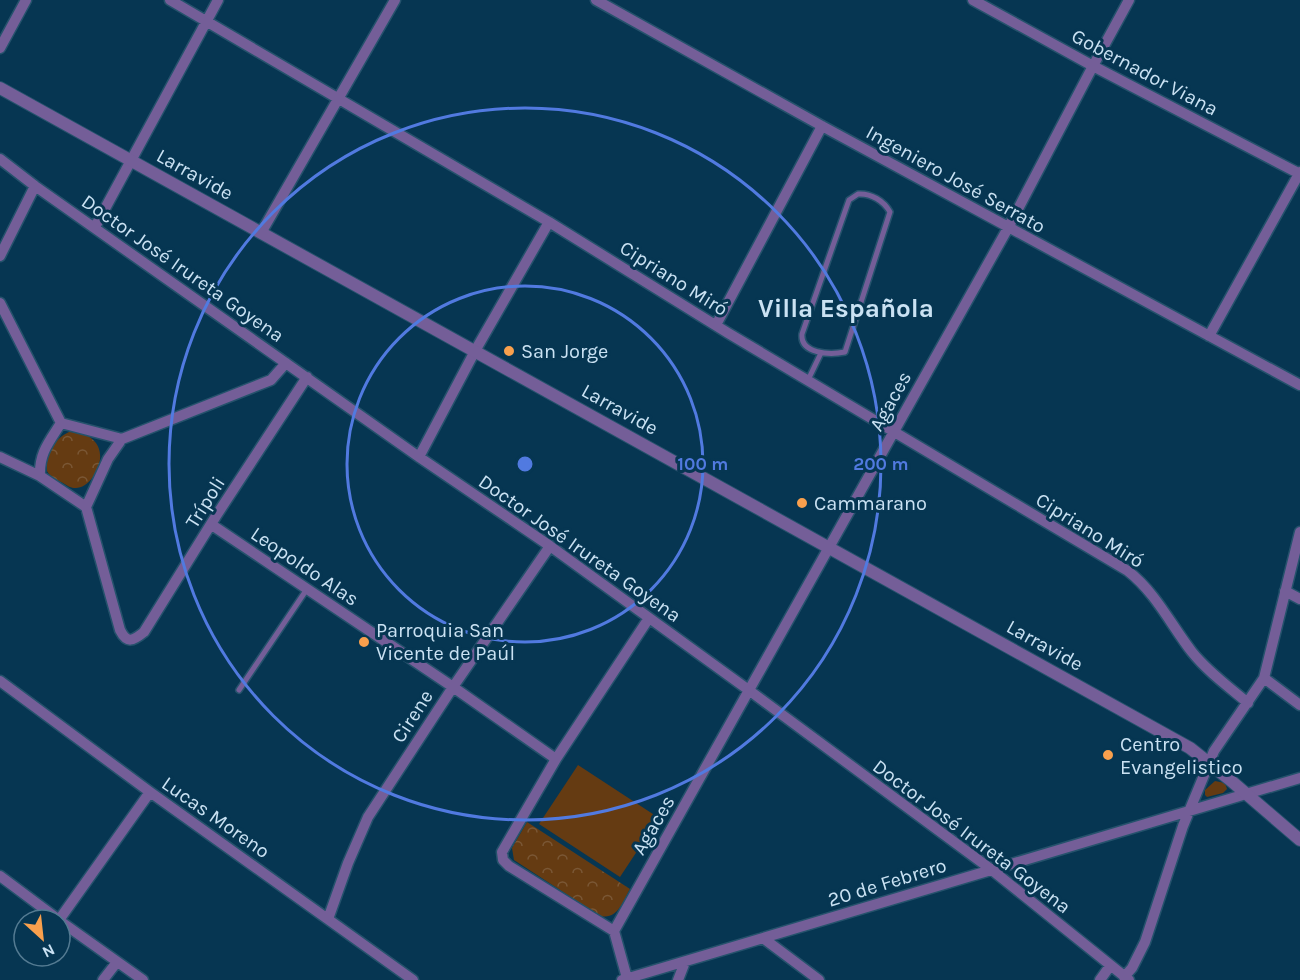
<svg xmlns="http://www.w3.org/2000/svg" width="1300" height="980" font-family="Karla,sans-serif">
<style>
.grass{fill:#653b12}
.park{fill:url(#park-crowns)}
.lines{fill:none;stroke-linecap:round;stroke-linejoin:round}
.service-casing{stroke:#25526c;stroke-width:8}
.minor-casing{stroke:#25526c;stroke-width:13}
.tertiary-casing{stroke:#25526c;stroke-width:14}
.service{stroke:#745e98;stroke-width:5}
.minor{stroke:#745e98;stroke-width:10}
.tertiary{stroke:#745e98;stroke-width:12}
.ring{fill:none;stroke:#517ae0;stroke-width:3}
.poi-dot{fill:#f9a04d;stroke:#063652;stroke-width:2}
.labels{text-anchor:middle;stroke-width:6;stroke-linejoin:round;paint-order:stroke}
.street-label{font-size:20px;fill:#cae2f3;stroke:#063652}
.poi-label{font-size:20px;fill:#cae2f3;stroke:#063652;text-anchor:start}
.district-label{font-size:26px;font-weight:bold;fill:#cae2f3;stroke:#063652}
.centre{fill:#517ae0;stroke:#063652;stroke-width:3}
.ring-label{font-size:18px;text-anchor:middle;font-weight:bold;fill:#517ae0;stroke:#063652;stroke-width:6;stroke-linejoin:round;paint-order:stroke}
</style>
<defs>
<pattern id="park-crowns" width="20" height="18" patternUnits="userSpaceOnUse" patternTransform="scale(1.5)"><rect width="20" height="18" fill="#653b12"/><path d="M2 6a3 3 0 1 1 6 0M12 15a3 3 0 1 1 6 0" fill="none" stroke="#7a5735"/></pattern>
</defs>
<rect width="100%" height="100%" fill="#063652"/>
<path class="grass" d="M 578,765 L 659,818 L 620,877 L 539,824 Z
M 1215,781 L 1225,783 L 1227,789 L 1223,793 L 1207,797 L 1205,795 L 1205,790 Z"/>
<path class="park" d="M 69,432 C 122,434 96,491 74,488 C 70,488 65,484 61,482 C 55,479 50,477 47,471 C 45,455 55,438 69,432 Z
M 527,822 L 630,889 C 623,901 618,920 600,916 L 514,860 L 512,848 Z"/>
<g class="lines">
<defs>
<path id="service" d="M 858,194 C 871,193 884,201 890,212 L 845,352 C 830,355 800,354 802,334 L 849,200 Z
M 808,380 L 821,353
M 239,690 L 307,589"/>
<path id="minor" d="M 170,0 L 549,222 L 728,333 L 1128,571 C 1156,593 1171,625 1192,652 C 1208,672 1229,687 1248,703
M 596,0 L 822,126 L 1300,385
M 973,0 L 1093,66 L 1300,174
M 0,48 L 26,0
M 0,159 L 35,186 L 419,457 L 550,546 L 750,691 L 992,870 L 1129,980
M 95,227 L 218,0
M 261,233 L 395,0
M 0,256 L 35,186
M 0,303 L 61,423 L 122,439 L 271,380 L 286,363
M 716,325 L 822,126
M 1209,336 L 1300,172
M 0,457 L 40,476 L 86,507 L 120,630 C 127,644 133,641 144,632 L 216,516 L 307,377
M 419,457 L 475,351 L 549,222
M 40,476 C 39,453 49,442 61,423
M 86,507 L 108,459 L 122,439
M 212,525 L 453,687 L 556,759
M 1285,591 L 1300,599
M 1264,678 L 1300,705
M 0,681 L 150,792 L 413,980
M 0,876 L 59,920
M 328,919 L 348,863 L 368,817 L 453,687 L 550,546
M 59,920 L 150,792
M 60,921 L 143,980
M 614,931 L 509,866 L 503,860 L 502,852 L 556,759 L 649,618
M 763,938 L 819,980
M 1124,977 L 1132,968 L 1145,942 L 1183,826 L 1214,751 L 1264,678 L 1300,532
M 627,978 L 614,931 L 1008,228 L 1093,66 L 1129,0
M 103,980 L 117,962
M 622,980 L 1300,778
M 678,980 L 685,962
M 1100,980 L 1110,966"/>
<path id="tertiary" d="M 0,88 L 1190,748 L 1229,779 L 1300,840"/>
</defs>
<use href="#service" class="service-casing"/>
<use href="#minor" class="minor-casing"/>
<use href="#tertiary" class="tertiary-casing"/>
<use href="#service" class="service"/>
<use href="#minor" class="minor"/>
<use href="#tertiary" class="tertiary"/>
</g>
<g class="ring">
<circle cx="525" cy="464" r="178"/>
<circle cx="525" cy="464" r="356"/>
</g>
<g class="poi-dot">
<circle cx="509" cy="351" r="6"/>
<circle cx="802" cy="503" r="6"/>
<circle cx="364" cy="642" r="6"/>
<circle cx="1108" cy="755" r="6"/>
</g>
<g class="labels">
<g class="street-label">
<text transform="translate(1145 72) rotate(28)" y="7">Gobernador Viana</text>
<text transform="translate(195 174) rotate(29)" y="7">Larravide</text>
<text transform="translate(956 179) rotate(29)" y="7">Ingeniero José Serrato</text>
<text transform="translate(183 268) rotate(35)" y="7">Doctor José Irureta Goyena</text>
<text transform="translate(674 278) rotate(32)" y="7">Cipriano Miró</text>
<text transform="translate(890 401) rotate(-61)" y="7">Agaces</text>
<text transform="translate(620 409) rotate(29)" y="7">Larravide</text>
<text transform="translate(205 502) rotate(-58)" y="7">Trípoli</text>
<text transform="translate(1090 530) rotate(32)" y="7">Cipriano Miró</text>
<text transform="translate(580 548) rotate(35)" y="7">Doctor José Irureta Goyena</text>
<text transform="translate(305 566) rotate(34)" y="7">Leopoldo Alas</text>
<text transform="translate(1045 645) rotate(29)" y="7">Larravide</text>
<text transform="translate(412 716) rotate(-57)" y="7">Cirene</text>
<text transform="translate(216 817) rotate(35)" y="7">Lucas Moreno</text>
<text transform="translate(653 825) rotate(-60)" y="7">Agaces</text>
<text transform="translate(972 836) rotate(37)" y="7">Doctor José Irureta Goyena</text>
<text transform="translate(887 882) rotate(-17)" y="7">20 de Febrero</text>
</g>
<g class="poi-label">
<text x="521" y="358">San Jorge</text>
<text x="814" y="510">Cammarano</text>
<text x="376" y="637">Parroquia San<tspan x="376" dy="23">Vicente de Paúl</tspan></text>
<text x="1120" y="751">Centro<tspan x="1120" dy="23">Evangelistico</tspan></text>
</g>
<g class="district-label">
<text x="846" y="317">Villa Española</text>
</g>
</g>
<circle cx="525" cy="464" r="9" class="centre"/>
<g class="ring-label">
<text x="703" y="470">100 m</text>
<text x="881" y="470">200 m</text>
</g>
<g transform="translate(42 938) rotate(153)"><circle r="28" fill="#063652" stroke="#547b92" stroke-width="1.5"/>
<path d="M0-4.5L10 22L0 15L-10 22Z" fill="#f9a04d"/>
<text y="-9" font-size="16" font-weight="bold" text-anchor="middle" fill="#cae2f3">N</text>
</g>
</svg>
